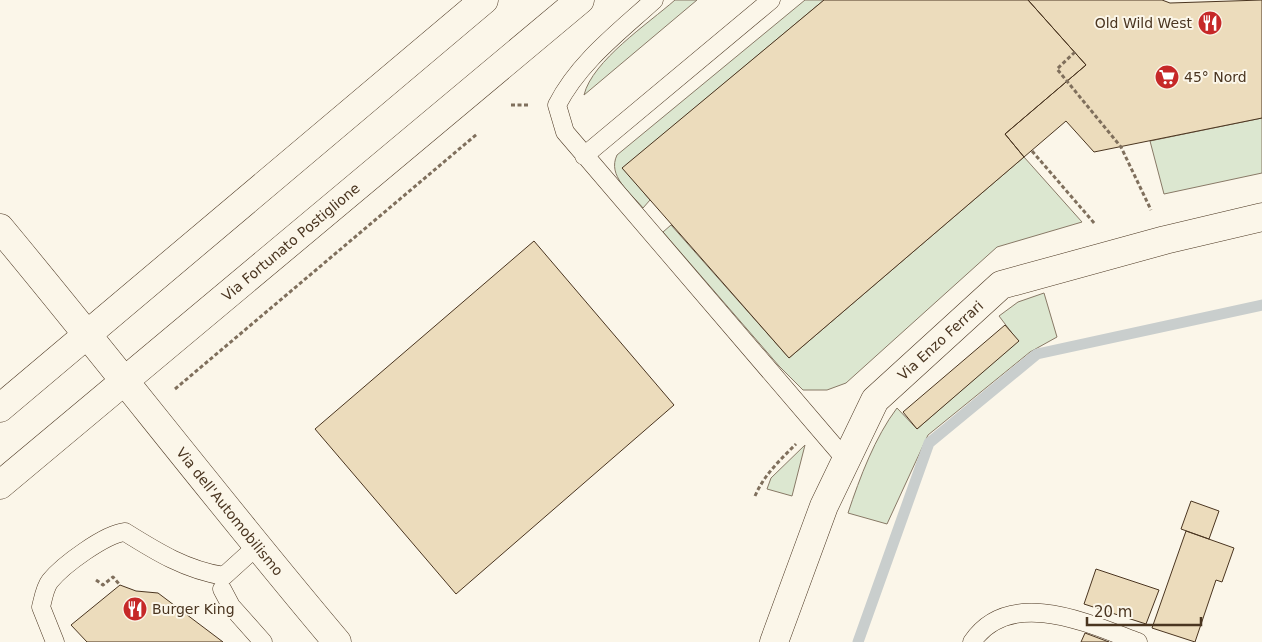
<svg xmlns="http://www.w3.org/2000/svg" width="1262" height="642" font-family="'DejaVu Sans',sans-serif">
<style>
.green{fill:#dce7d0;stroke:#887966}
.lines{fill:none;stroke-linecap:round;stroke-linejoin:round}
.stream{stroke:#c9cecd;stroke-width:11}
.building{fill:#ecdcbc;stroke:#4a3520}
.lane-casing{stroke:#4a3520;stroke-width:19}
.street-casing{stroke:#4a3520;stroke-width:29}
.secondary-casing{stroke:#4a3520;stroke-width:29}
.path{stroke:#7f6f5c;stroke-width:3;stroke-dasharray:4 2.5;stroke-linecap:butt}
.lane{stroke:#fbf6e9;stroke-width:18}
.street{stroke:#fbf6e9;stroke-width:28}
.secondary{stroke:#fbf6e9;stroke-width:28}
.labels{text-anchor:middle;stroke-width:4;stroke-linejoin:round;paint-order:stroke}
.poi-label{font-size:14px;fill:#4a3520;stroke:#fbf6e9;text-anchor:start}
.street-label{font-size:14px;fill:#4a3520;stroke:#fbf6e9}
</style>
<rect width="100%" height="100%" fill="#fbf6e9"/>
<path class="green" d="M 675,0 L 697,0 L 584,95 C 592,61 649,23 675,0 Z
M 805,0 L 824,0 L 623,168 L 650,200 L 643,208 C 630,192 607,176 617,155 Z
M 1262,118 L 1262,173 L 1164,194 L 1150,141 Z
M 1024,157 L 1082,222 L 997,247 L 846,383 L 827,390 L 803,390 L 779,366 L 663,232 L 671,225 L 789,358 Z
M 1044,293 L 1057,337 L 1030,352 L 928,435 L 887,524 L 848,513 C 860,477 875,437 897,408 L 917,429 L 1018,341 L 999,316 L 1018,302 Z
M 805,445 L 792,496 L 767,489 L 771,478 Z"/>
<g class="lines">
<path class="stream" d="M 858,642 L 929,443 L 1037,354 L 1262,305"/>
</g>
<path class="building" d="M 824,0 L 1028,0 L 1086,65 L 1005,134 L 1024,157 L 789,358 L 622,168 Z
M 1028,0 L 1162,0 L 1170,3 L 1262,0 L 1262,118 L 1094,152 L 1066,121 L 1024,157 L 1005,134 L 1086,65 Z
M 534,241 L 674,405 L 456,594 L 315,429 Z
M 1005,325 L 1019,341 L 917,429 L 903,412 Z
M 1191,501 L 1219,511 L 1209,539 L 1181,529 Z
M 1186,531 L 1234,548 L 1222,582 L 1216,580 L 1195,642 L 1152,628 Z
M 1096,569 L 1159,590 L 1146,624 L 1084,604 Z
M 120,585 L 136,591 L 158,593 L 223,642 L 87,642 L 71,625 Z
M 1085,633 L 1109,642 L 1081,642 Z"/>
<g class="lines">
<defs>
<path id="lane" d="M 654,0 C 619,32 579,62 557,105 L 565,132 L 846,460
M 584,156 L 771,0
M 222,589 L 231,606 L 263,642
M 55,642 L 41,607 C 43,599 45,587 50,581 C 63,565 105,534 125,532 C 157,552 186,570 224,576 L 256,547
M 972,642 C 1010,586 1090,624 1138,642"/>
<g id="street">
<path id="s1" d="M 0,228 C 114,365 222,506 337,642"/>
<path id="s2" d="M 774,642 L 824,506 L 875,400 L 1001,285 L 1165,240 L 1262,217"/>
</g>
<g id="secondary">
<path d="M 0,408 L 484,0"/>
<path id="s3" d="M 0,485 L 580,0"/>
</g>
</defs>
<use href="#lane" class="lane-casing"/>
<use href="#street" class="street-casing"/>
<use href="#secondary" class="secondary-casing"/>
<path class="path" d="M 1075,52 L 1057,69 L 1121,147 L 1151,210
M 511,105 L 529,105
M 1032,151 L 1095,224
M 175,389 L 477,134
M 755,496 C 764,475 780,460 796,444
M 96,580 L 103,585 L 113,577 L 120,585"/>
<use href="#lane" class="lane"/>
<use href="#street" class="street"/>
<use href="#secondary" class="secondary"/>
</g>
<defs>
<symbol id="restaurant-disc" viewBox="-11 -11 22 22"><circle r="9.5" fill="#c62828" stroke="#fbf6e9"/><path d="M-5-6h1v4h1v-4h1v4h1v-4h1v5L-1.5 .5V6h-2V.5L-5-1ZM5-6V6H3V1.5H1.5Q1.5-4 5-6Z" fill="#fff"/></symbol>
<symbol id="supermarket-disc" viewBox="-11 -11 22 22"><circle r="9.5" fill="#c62828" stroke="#fbf6e9"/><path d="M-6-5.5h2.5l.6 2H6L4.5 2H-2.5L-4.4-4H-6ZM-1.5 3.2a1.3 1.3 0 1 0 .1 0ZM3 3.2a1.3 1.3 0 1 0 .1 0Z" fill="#fff"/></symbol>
</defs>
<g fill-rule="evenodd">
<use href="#restaurant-disc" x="1196" y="9" width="28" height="28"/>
<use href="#supermarket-disc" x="1153" y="63" width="28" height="28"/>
<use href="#restaurant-disc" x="121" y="595" width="28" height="28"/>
</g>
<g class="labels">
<g class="poi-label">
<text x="1192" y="28" text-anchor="end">Old Wild West</text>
<text x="1184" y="82">45° Nord</text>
<text x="152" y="614">Burger King</text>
</g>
<g class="street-label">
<text dy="5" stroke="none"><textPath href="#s3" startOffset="379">Via Fortunato Postiglione</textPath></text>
<text dy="5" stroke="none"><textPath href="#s2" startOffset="351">Via Enzo Ferrari</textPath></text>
<text dy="5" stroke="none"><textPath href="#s1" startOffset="365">Via dell'Automobilismo</textPath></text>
</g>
</g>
<path d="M1087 617v8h114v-8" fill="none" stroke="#4a3520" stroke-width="2.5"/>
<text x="1094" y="617" font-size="15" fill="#4a3520" stroke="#fbf6e9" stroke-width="4" paint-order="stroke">20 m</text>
</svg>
